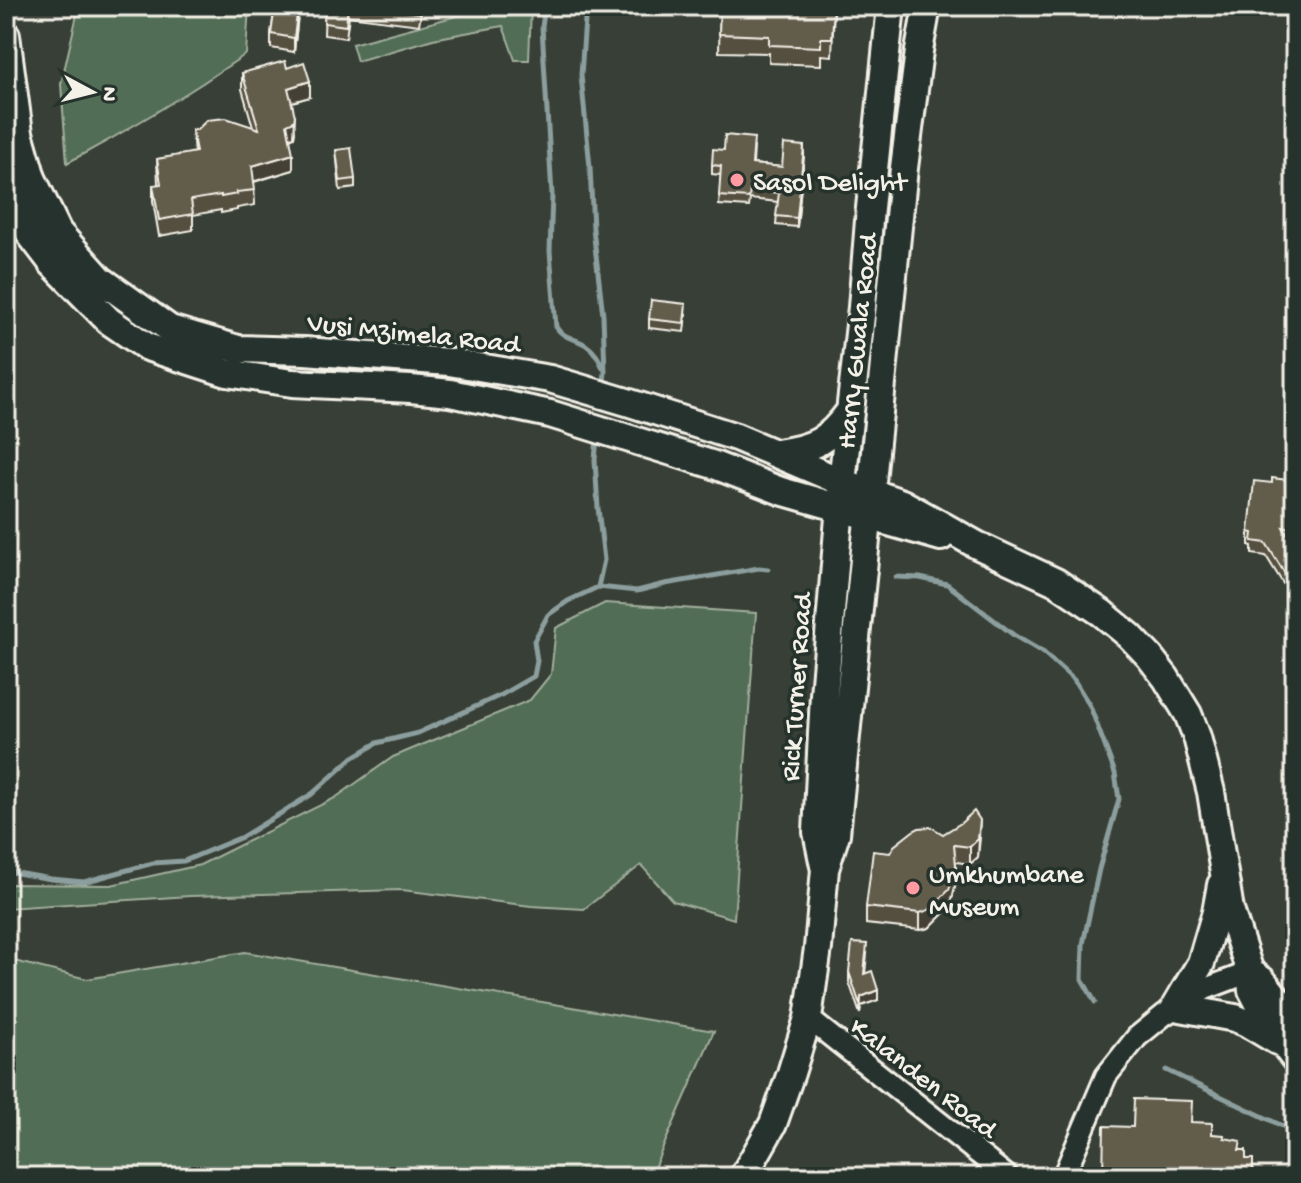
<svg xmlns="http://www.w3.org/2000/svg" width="1301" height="1183" font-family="'Gochi Hand',sans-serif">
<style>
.green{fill:#516d55;stroke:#a2af9e;stroke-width:2}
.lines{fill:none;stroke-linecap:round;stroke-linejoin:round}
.stream{stroke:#8c9f9e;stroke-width:5}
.minor-casing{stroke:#f4f1e8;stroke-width:26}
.major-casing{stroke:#f4f1e8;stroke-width:32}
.minor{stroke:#26332d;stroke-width:20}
.major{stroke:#26332d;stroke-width:26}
.wall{fill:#544f40;stroke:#f4f1e8;stroke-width:2}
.shaded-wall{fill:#454034;stroke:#f4f1e8;stroke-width:2}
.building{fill:#625c4b;stroke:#f4f1e8;stroke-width:2}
.poi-dot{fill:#ff9aa2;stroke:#26332d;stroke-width:3}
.labels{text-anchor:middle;stroke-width:7;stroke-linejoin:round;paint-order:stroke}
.poi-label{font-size:28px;fill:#f4f1e8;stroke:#26332d;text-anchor:start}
.street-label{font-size:28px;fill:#f4f1e8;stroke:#26332d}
</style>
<rect width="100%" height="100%" fill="#383f36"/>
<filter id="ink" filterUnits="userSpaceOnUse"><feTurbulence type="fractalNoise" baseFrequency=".0125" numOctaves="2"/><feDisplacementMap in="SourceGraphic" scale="16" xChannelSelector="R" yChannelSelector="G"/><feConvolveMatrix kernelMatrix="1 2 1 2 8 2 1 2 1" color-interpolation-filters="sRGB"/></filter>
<g filter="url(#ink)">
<path class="green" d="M 79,6 L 249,6 L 246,54 C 188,94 129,130 67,163 L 61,84 Z
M 531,7 L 529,60 L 515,60 L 503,26 L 433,39 L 357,61 L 352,44 L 479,10 Z
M 605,603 L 756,613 L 734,919 L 673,901 L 641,865 L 584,909 L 531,906 L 402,890 L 190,896 L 6,908 L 6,884 L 111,885 L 200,865 L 335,798 L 393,757 L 530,700 L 551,674 L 556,628 Z
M 245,952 L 714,1031 L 650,1177 L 6,1177 L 6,959 L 87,979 Z"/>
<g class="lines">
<path class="stream" d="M 545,6 L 542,27 L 552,195 L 550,251 L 556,327 C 563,338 575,338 586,345 C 595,351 599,359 603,368
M 586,6 L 581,75 L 590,167 L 593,229 L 603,315 L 605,373 L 603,388
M 896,577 L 920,578 L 947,584 L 1015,636 L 1044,653 L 1074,680 L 1090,706 L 1115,773 L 1119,799 L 1099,869 L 1083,944 L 1082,979 L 1095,1002
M 598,587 L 637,591 L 665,584 L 759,568 L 768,569
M 6,871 L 51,879 L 84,882 L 153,863 L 184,861 L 242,837 L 312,794 L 352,758 L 377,743 L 418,733 L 501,695 L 534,676 L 537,661 L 534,641 L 548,615 L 568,601 L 598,587 L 604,560 L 598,508 L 595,460 L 597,437
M 1166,1070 L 1295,1132"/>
<defs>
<path id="minor" d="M 808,1018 L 1008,1177
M 1063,1177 L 1106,1076 L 1137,1037 L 1164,1015 L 1205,989 L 1250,972"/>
<path id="major" d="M 6,35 L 19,133 L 32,178 L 58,232 L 100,279 L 170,329 L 238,349 L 305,351 L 449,362 L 550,379 L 627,402 L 736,437 L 842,482 L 902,503 L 977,545 L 1056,582 L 1102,613 L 1130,636 L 1149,656 L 1166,678 L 1188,714 L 1197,737 L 1211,792 L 1230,910 L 1250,972 L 1252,990 L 1272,1029 L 1295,1059
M 6,180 L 30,234 L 53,264 L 109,321 L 147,347 L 227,373 L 292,383 L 411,389 L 450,393 L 550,414 L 714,465 L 781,491 L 941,537
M 777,453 C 814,448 828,441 850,411
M 824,866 L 817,832 L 824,695 L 842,482 L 862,307 L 870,208 L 891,6
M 1221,885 L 1216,912 L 1201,963 L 1175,1007 L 1235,1018 L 1247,1023 L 1277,1041
M 1250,972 L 1262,980 L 1295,1021
M 743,1177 L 773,1124 L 791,1073 L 808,1018 L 818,948 L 825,869 L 836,834 L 904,168 L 919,51 L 927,6"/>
</defs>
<use href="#minor" class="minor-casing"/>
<use href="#major" class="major-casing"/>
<use href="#minor" class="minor"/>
<use href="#major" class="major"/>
</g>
<path class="wall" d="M 275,6 L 299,6 L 294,52 L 271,48 L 271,34 Z
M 325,6 L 422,6 L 419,25 L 349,16 L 346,38 L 324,35 Z
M 436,6 L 459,6 L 456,13 Z
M 720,6 L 834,6 L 832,56 L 821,55 L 821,65 L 769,63 L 769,53 L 719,52 Z
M 287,68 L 310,97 L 292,102 L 295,132 L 294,137 L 290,139 L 293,170 L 254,182 L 255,205 L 237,208 L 237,210 L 221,213 L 221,210 L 193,215 L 193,230 L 159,236 L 153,201 L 153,185 L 158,185 L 157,159 L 194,153 L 192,130 L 253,127 L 242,89 L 242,73 Z
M 754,147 L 753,164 L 782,167 L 804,155 L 797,227 L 776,225 L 778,202 L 750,199 L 749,207 L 719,205 L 721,175 L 712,174 L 712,165 L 724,150 Z
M 336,150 L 355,179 L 355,188 L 340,190 Z
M 686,314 L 684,332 L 649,328 L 649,319 Z
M 1295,481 L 1295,541 L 1292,541 L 1295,546 L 1295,603 L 1266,556 L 1252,554 L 1252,546 L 1249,545 L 1249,532 L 1272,483 Z
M 980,838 L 978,857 L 970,864 L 956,862 L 956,882 L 952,899 L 949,908 L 929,928 L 920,930 L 866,924 L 866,907 L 890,853 Z
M 867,954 L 865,974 L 878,1000 L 861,1006 L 860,1014 L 849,982 L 849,972 Z
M 1191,1122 L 1212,1134 L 1224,1138 L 1241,1150 L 1246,1159 L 1253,1159 L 1253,1177 L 1103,1177 L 1133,1127 Z"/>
<path class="shaded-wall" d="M 298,6 L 299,6 L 294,52 L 294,38 Z
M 310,81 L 310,97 L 288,103 L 288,88 Z
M 295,116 L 294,137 L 287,139 L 287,124 Z
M 804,146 L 804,155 L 797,227 L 797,218 Z
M 293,154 L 293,170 L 252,182 L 252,166 Z
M 980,820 L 978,857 L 970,864 L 970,847 Z
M 956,865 L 956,882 L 952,899 L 949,908 L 929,928 L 920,930 L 920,913 Z
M 878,990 L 878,1000 L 861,1006 L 860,1014 L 861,997 Z"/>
<path class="building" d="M 275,6 L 298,6 L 294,38 L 271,34 Z
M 325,6 L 348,6 L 346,26 L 324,23 Z
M 359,6 L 420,6 L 419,13 Z
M 720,6 L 834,6 L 832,38 L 821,38 L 821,47 L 769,45 L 769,36 L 719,34 Z
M 285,61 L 287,68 L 304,62 L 310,81 L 288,88 L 295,116 L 294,121 L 287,124 L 293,154 L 252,166 L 255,190 L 236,192 L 237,194 L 221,197 L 221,195 L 191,200 L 193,214 L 159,220 L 153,185 L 161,184 L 157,159 L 196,152 L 192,130 L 197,130 L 207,120 L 226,118 L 259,129 L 242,73 Z
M 725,135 L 754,138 L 752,164 L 782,167 L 784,144 L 804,146 L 797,218 L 776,216 L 779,193 L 750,190 L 749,198 L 719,196 L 721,166 L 712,165 L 713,149 L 724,150 Z
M 351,148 L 355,179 L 340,181 L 336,150 Z
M 651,300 L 686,304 L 684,323 L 649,319 Z
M 1272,478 L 1295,481 L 1295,528 L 1283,527 L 1295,546 L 1295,590 L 1266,543 L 1252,541 L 1253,533 L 1249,532 L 1254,481 L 1272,483 Z
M 974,811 L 980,820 L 978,839 L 970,847 L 954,845 L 956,865 L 952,882 L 949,890 L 929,910 L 920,913 L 866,907 L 873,851 L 890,853 L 894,846 L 913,831 L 919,828 L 931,827 L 943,834 L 961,823 Z
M 852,943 L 867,944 L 864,974 L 872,971 L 878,990 L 861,997 L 860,1005 L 849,972 Z
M 1134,1099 L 1192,1101 L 1191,1122 L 1212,1123 L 1212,1134 L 1224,1135 L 1224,1138 L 1241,1141 L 1239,1150 L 1246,1150 L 1246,1159 L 1253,1159 L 1253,1176 L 1228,1175 L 1228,1177 L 1103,1177 L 1104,1126 L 1133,1127 Z"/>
</g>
<g class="poi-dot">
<circle cx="737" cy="180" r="8"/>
<circle cx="913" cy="888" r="8"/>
</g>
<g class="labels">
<g class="poi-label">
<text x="753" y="190">Sasol Delight</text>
<text x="929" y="882">Umkhumbane<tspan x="929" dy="32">Museum</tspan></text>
</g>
<g class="street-label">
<text transform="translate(414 331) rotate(6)" y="10">Vusi Mzimela Road</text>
<text transform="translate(855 341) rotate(-84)" y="10">Harry Gwala Road</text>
<text transform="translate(794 687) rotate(-86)" y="10">Rick Turner Road</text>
<text transform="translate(925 1076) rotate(38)" y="10">Kalanden Road</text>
</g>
</g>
<rect width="1301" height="1183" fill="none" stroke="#26332d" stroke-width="32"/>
<rect x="16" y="16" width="1269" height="1151" fill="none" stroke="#f4f1e8" stroke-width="3" filter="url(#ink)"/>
<g transform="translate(92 92) rotate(97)" stroke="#26332d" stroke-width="6" paint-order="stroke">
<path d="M0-6L14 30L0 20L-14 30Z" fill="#f4f1e8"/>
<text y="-12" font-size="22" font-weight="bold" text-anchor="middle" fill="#f4f1e8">N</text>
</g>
</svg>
